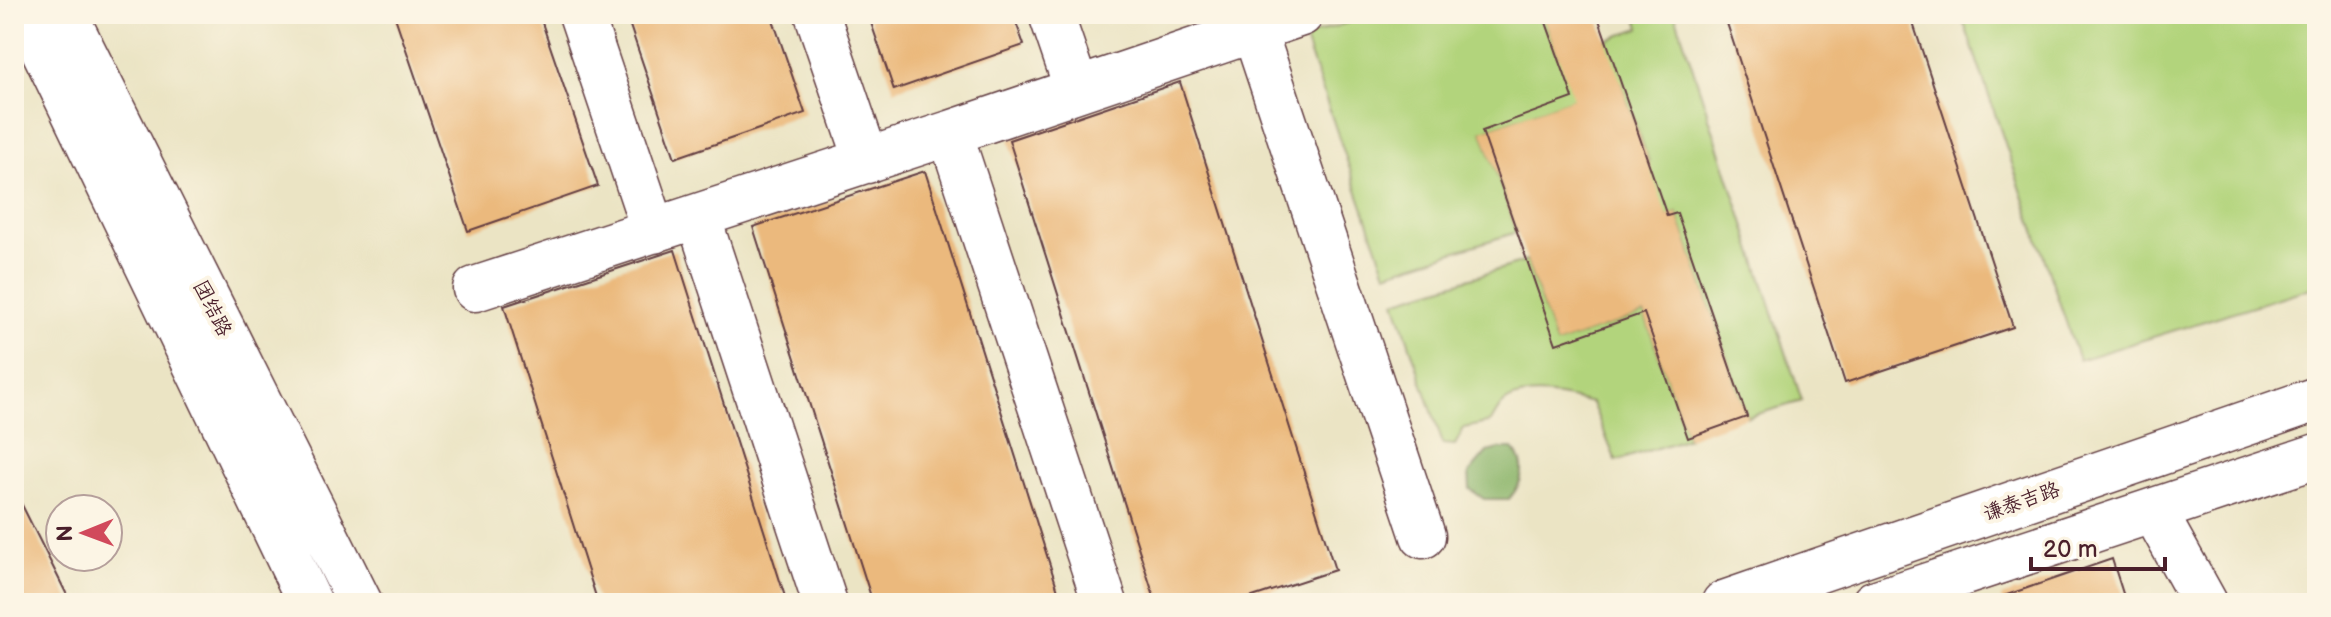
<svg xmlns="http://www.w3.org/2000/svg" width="2331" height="617" font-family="'Balsamiq Sans','LXGW WenKai TC',sans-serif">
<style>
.green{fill:#b2d47c;stroke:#7e7a54;stroke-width:2}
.forest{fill:#8db66c;stroke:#6c6a4c;stroke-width:2}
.building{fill:#ebb97d}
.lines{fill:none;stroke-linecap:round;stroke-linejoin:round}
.minor-casing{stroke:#623d42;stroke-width:47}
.major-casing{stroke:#623d42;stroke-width:47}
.minor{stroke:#fff;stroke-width:44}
.major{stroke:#fff;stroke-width:44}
.labels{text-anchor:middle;stroke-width:8;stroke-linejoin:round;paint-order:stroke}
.street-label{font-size:20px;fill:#4a1f2b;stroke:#fcf5e5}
</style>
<rect width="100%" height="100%" fill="#fcf5e5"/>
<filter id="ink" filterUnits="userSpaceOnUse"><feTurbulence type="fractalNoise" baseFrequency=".0125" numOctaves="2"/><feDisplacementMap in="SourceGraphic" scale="16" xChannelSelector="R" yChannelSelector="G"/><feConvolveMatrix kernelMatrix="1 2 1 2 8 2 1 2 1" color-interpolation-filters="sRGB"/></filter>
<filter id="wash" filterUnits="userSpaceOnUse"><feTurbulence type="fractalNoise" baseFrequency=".006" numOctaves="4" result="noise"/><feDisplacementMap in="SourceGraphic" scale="32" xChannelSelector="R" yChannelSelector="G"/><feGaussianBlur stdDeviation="1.8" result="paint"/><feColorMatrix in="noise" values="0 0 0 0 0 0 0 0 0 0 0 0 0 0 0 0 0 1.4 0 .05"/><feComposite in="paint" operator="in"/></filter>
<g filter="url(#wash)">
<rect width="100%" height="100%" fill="#ebe4c4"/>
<path class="green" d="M 1374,14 L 1543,14 L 1559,58 L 1640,28 L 1636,14 L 1675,14 L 1802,401 L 1747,417 L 1677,213 L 1592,243 L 1574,189 L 1649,162 L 1620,82 L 1482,131 L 1517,232 L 1386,273 L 1304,37 Z
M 1961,14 L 2317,14 L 2317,286 L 2079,360 Z
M 1527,261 L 1556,344 L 1644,313 L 1688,438 L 1616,461 L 1592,403 C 1567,397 1523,386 1502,405 C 1498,409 1494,417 1491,422 L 1464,428 L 1455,445 L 1443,444 L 1395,301 Z"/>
<path class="forest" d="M 1500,449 L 1513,449 C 1529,465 1522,484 1509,499 L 1484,499 L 1470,489 L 1469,473 L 1487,452 Z"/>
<g id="blocks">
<path class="building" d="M 394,14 L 539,14 L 598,186 L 468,231 Z
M 626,14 L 771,14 L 805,113 L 675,158 Z
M 868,14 L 1013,14 L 1024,45 L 894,90 Z
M 1543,14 L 1597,14 L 1667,216 L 1677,213 L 1747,417 L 1688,438 L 1644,313 L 1556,344 L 1482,131 L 1573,98 Z
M 1724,14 L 1910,14 L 2013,327 L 1845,383 Z
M 1180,82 L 1335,570 L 1234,603 L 1156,603 L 1009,140 Z
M 925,171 L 1062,603 L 873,603 L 753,227 Z
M 675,250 L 787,603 L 598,603 L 504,306 Z
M 14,489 L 71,603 L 14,603 Z
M 2112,559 L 2126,603 L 2002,603 L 2001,597 Z"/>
</g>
</g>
<g filter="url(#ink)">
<use href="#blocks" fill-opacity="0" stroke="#623d42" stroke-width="2"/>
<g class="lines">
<defs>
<path id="minor" d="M 581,14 L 654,231
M 817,14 L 867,161
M 1051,14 L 1077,90
M 1254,30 L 1423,536
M 950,133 L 1301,14
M 698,216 L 825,603
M 475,289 L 950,133 L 1105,603
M 2154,511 L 2205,603
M 1724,603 L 2317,399
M 1874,603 L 2317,456"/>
<path id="major" d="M 26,14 L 310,603
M 65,14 L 360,603"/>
</defs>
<use href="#minor" class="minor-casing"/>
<use href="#major" class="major-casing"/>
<use href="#minor" class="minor"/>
<use href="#major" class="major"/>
</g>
</g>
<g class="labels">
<g class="street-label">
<text transform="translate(213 308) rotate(63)" y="7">团结路</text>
<text transform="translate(2021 501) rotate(-19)" y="7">谦泰吉路</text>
</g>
</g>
<rect width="2331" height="617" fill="none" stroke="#fcf5e5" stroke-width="48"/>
<g transform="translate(84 533) rotate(269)"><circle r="38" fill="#fcf5e5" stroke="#b59f9b" stroke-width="2"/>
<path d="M0-6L14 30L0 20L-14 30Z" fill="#d1495b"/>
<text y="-12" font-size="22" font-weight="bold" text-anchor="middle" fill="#4a1f2b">N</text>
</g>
<path d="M2031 557v12h134v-12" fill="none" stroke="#4a1f2b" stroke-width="4"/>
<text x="2043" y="557" font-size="24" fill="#4a1f2b" stroke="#fcf5e5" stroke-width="6" paint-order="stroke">20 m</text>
</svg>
